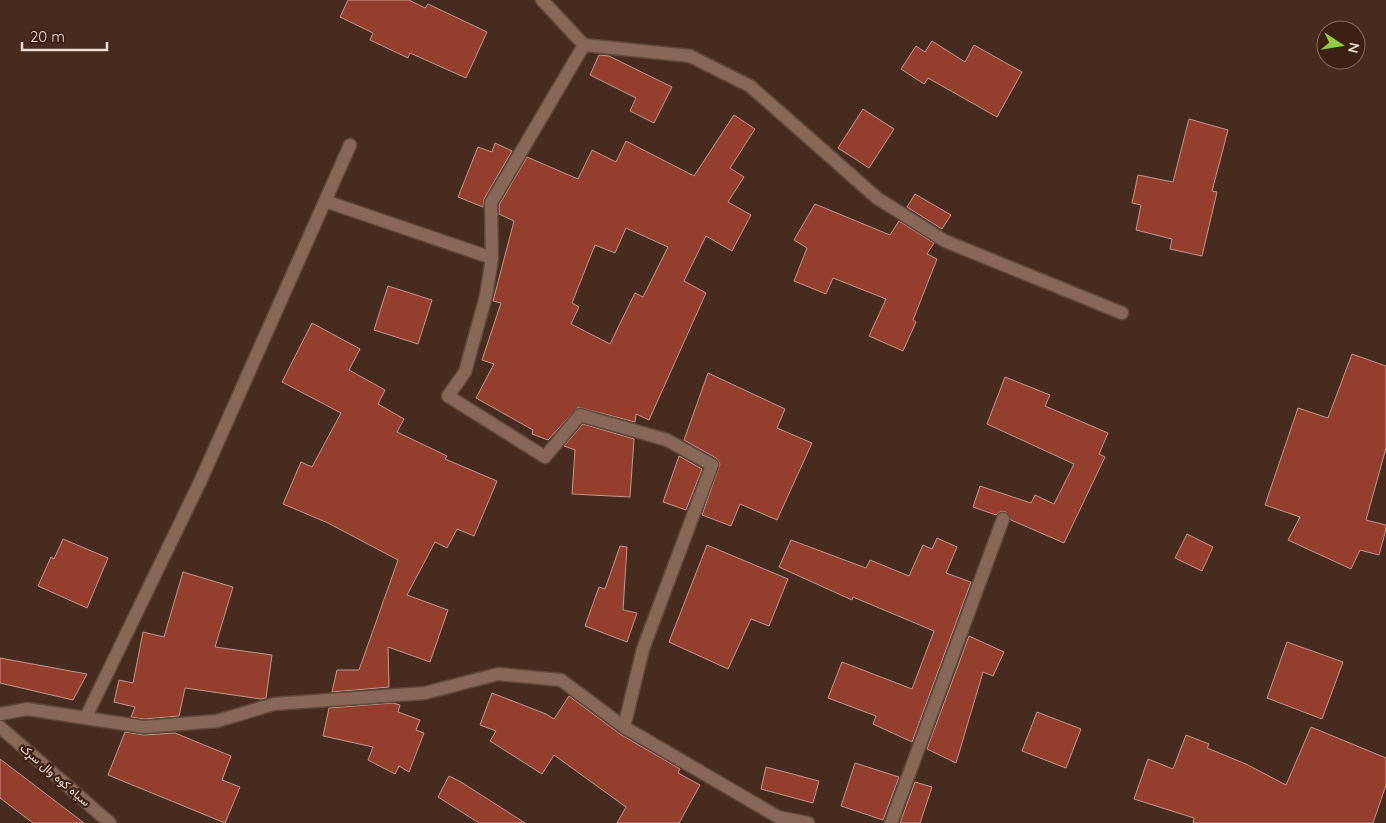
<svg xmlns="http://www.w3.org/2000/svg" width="1386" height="823" font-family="Quicksand,Vazirmatn,sans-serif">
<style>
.building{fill:#943e2d;stroke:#c19991;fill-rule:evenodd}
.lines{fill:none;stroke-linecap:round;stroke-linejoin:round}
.minor-casing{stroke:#60483b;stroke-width:15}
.tertiary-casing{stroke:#60483b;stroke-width:15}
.minor{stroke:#876756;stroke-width:12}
.tertiary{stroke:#876756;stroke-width:12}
.labels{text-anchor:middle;stroke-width:4.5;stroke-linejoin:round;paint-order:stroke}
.street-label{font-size:12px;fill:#f2dfd6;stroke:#3c2112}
</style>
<rect width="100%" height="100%" fill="#472b1c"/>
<path class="building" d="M 348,0 L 409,0 L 425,8 L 428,4 L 487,32 L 466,78 L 410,53 L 408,58 L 370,40 L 373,33 L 340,17 Z
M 932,41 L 965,62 L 974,45 L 1022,72 L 997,117 L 928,78 L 924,84 L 901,69 L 916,46 L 925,52 Z
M 599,55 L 609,56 L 672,87 L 654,123 L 630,111 L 636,98 L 590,75 Z
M 863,109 L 894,129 L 869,168 L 838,148 Z
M 734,115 L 755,129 L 730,168 L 744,177 L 728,202 L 751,215 L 732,251 L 706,236 L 684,281 L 706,293 L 649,420 L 636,414 L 635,422 L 578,407 L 548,440 L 532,434 L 533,430 L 476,398 L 494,364 L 482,360 L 501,303 L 493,301 L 514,221 L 499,214 L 499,205 L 527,157 L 578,179 L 592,150 L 616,162 L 626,141 L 694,176 ZM 626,228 L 668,247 L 643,297 L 635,293 L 610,344 L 571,324 L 579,307 L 572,303 L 595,245 L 615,253 Z
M 1189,119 L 1228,130 L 1212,191 L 1217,192 L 1202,256 L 1170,249 L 1172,239 L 1136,230 L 1141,205 L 1132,203 L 1138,175 L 1173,182 Z
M 495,143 L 512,151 L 484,199 L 483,207 L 458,197 L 478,147 L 492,152 Z
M 915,194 L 951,215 L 942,229 L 907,207 Z
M 815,204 L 890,235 L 899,221 L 934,243 L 927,254 L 937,259 L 913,320 L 916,322 L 903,351 L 869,336 L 886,299 L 833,278 L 826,294 L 794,281 L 807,248 L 794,240 Z
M 388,286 L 432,300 L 418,344 L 374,330 Z
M 312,323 L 360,349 L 349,370 L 385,390 L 378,404 L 404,419 L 397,432 L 447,456 L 445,459 L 497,481 L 474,536 L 457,529 L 447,548 L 435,542 L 407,595 L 448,610 L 430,662 L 388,647 L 389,687 L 332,692 L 337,670 L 359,670 L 398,560 L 328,523 L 283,504 L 301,462 L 312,467 L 341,413 L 282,382 Z
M 1352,354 L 1386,366 L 1386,448 L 1366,520 L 1386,525 L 1386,529 L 1379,555 L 1360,550 L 1351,569 L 1288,540 L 1300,517 L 1265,505 L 1298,408 L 1328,418 Z
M 708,373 L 785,409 L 777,428 L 812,443 L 777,520 L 740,504 L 731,526 L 702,515 L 720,464 L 716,458 L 684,440 Z
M 1005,377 L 1050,395 L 1045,406 L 1108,433 L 1099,454 L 1105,457 L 1064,543 L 1011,520 L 1006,512 L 1001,511 L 996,515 L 973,507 L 980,486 L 1031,503 L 1035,495 L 1054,504 L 1074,464 L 987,424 Z
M 583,424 L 634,439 L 630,497 L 572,494 L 575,450 L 564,446 Z
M 679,456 L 702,469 L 686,510 L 663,502 Z
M 1187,534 L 1213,547 L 1202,571 L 1175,558 Z
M 937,538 L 957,547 L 946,573 L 971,582 L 912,742 L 873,724 L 876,716 L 828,698 L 842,662 L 912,689 L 934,631 L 853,597 L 852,600 L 779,567 L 791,540 L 866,568 L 870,560 L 909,576 L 923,545 L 932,549 Z
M 63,539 L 108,558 L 87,608 L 38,586 L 51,557 L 54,559 Z
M 707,545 L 788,579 L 769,626 L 751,619 L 728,669 L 669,642 Z
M 620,546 L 627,547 L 623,610 L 637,613 L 627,642 L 585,626 L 599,587 L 605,589 Z
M 183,572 L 233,587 L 215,647 L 272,655 L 266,698 L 261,699 L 185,688 L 179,716 L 144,719 L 131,717 L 135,707 L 114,702 L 119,680 L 133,683 L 143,632 L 164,637 Z
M 969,636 L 1004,652 L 993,676 L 983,672 L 956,763 L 927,749 Z
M 1287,642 L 1343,662 L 1322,719 L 1267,698 Z
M 0,658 L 87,674 L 73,700 L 0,683 Z
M 492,693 L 546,714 L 554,719 L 569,696 L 620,734 L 680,769 L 678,773 L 700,785 L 679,823 L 617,823 L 626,807 L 554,755 L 542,774 L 490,741 L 496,731 L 480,725 Z
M 393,703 L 400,705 L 398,712 L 420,720 L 416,730 L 424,733 L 409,772 L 399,766 L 395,774 L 368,760 L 373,747 L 323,736 L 329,708 Z
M 1037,712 L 1081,729 L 1066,768 L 1022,751 Z
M 1311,727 L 1386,758 L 1386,785 L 1373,823 L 1193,823 L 1194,818 L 1134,799 L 1148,759 L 1173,769 L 1186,735 L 1209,744 L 1207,748 L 1246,764 L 1286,785 Z
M 125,732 L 144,735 L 175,733 L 231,756 L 222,780 L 240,787 L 225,823 L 108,775 Z
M 0,759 L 84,823 L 33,823 L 0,798 Z
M 855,763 L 899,777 L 883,820 L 841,806 Z
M 766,767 L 819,781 L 813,803 L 761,789 Z
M 449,776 L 461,782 L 525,823 L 479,823 L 438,797 Z
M 915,782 L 932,787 L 920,823 L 900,823 Z"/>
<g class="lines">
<defs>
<path id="minor" d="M 542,0 L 584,45 L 690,56 L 750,86 L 877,198 L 945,241 L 1122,313
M 584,45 L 491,203 L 492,258 L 486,296 L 465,372 L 448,396 L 545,457 L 580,415 L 667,440 L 712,465 L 643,649 L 624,727
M 325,201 L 492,258
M 0,714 L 27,709 L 144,727 L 217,721 L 274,704 L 425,693 L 498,674 L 561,680 L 624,727 L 778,817 L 808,823
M 86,717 L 200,482 L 350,145
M 891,823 L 1003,519"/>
<path id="tertiary" d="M 0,727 L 110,823"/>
</defs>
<use href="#minor" class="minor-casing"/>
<use href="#tertiary" class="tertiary-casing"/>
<use href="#minor" class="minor"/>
<use href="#tertiary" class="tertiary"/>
</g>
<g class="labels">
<g class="street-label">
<text transform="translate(55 775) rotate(41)" y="4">سیاه کوه وال سړک</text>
</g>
</g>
<g transform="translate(1341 45) rotate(102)"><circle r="24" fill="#3c2112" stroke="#856d60"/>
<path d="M0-4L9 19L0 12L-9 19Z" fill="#91cd40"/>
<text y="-8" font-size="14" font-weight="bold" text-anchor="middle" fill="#f2dfd6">N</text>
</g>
<path d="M22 42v8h85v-8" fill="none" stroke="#f2dfd6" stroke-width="2.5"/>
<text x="30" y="42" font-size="15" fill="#f2dfd6" stroke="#3c2112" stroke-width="4" paint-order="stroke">20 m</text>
</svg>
